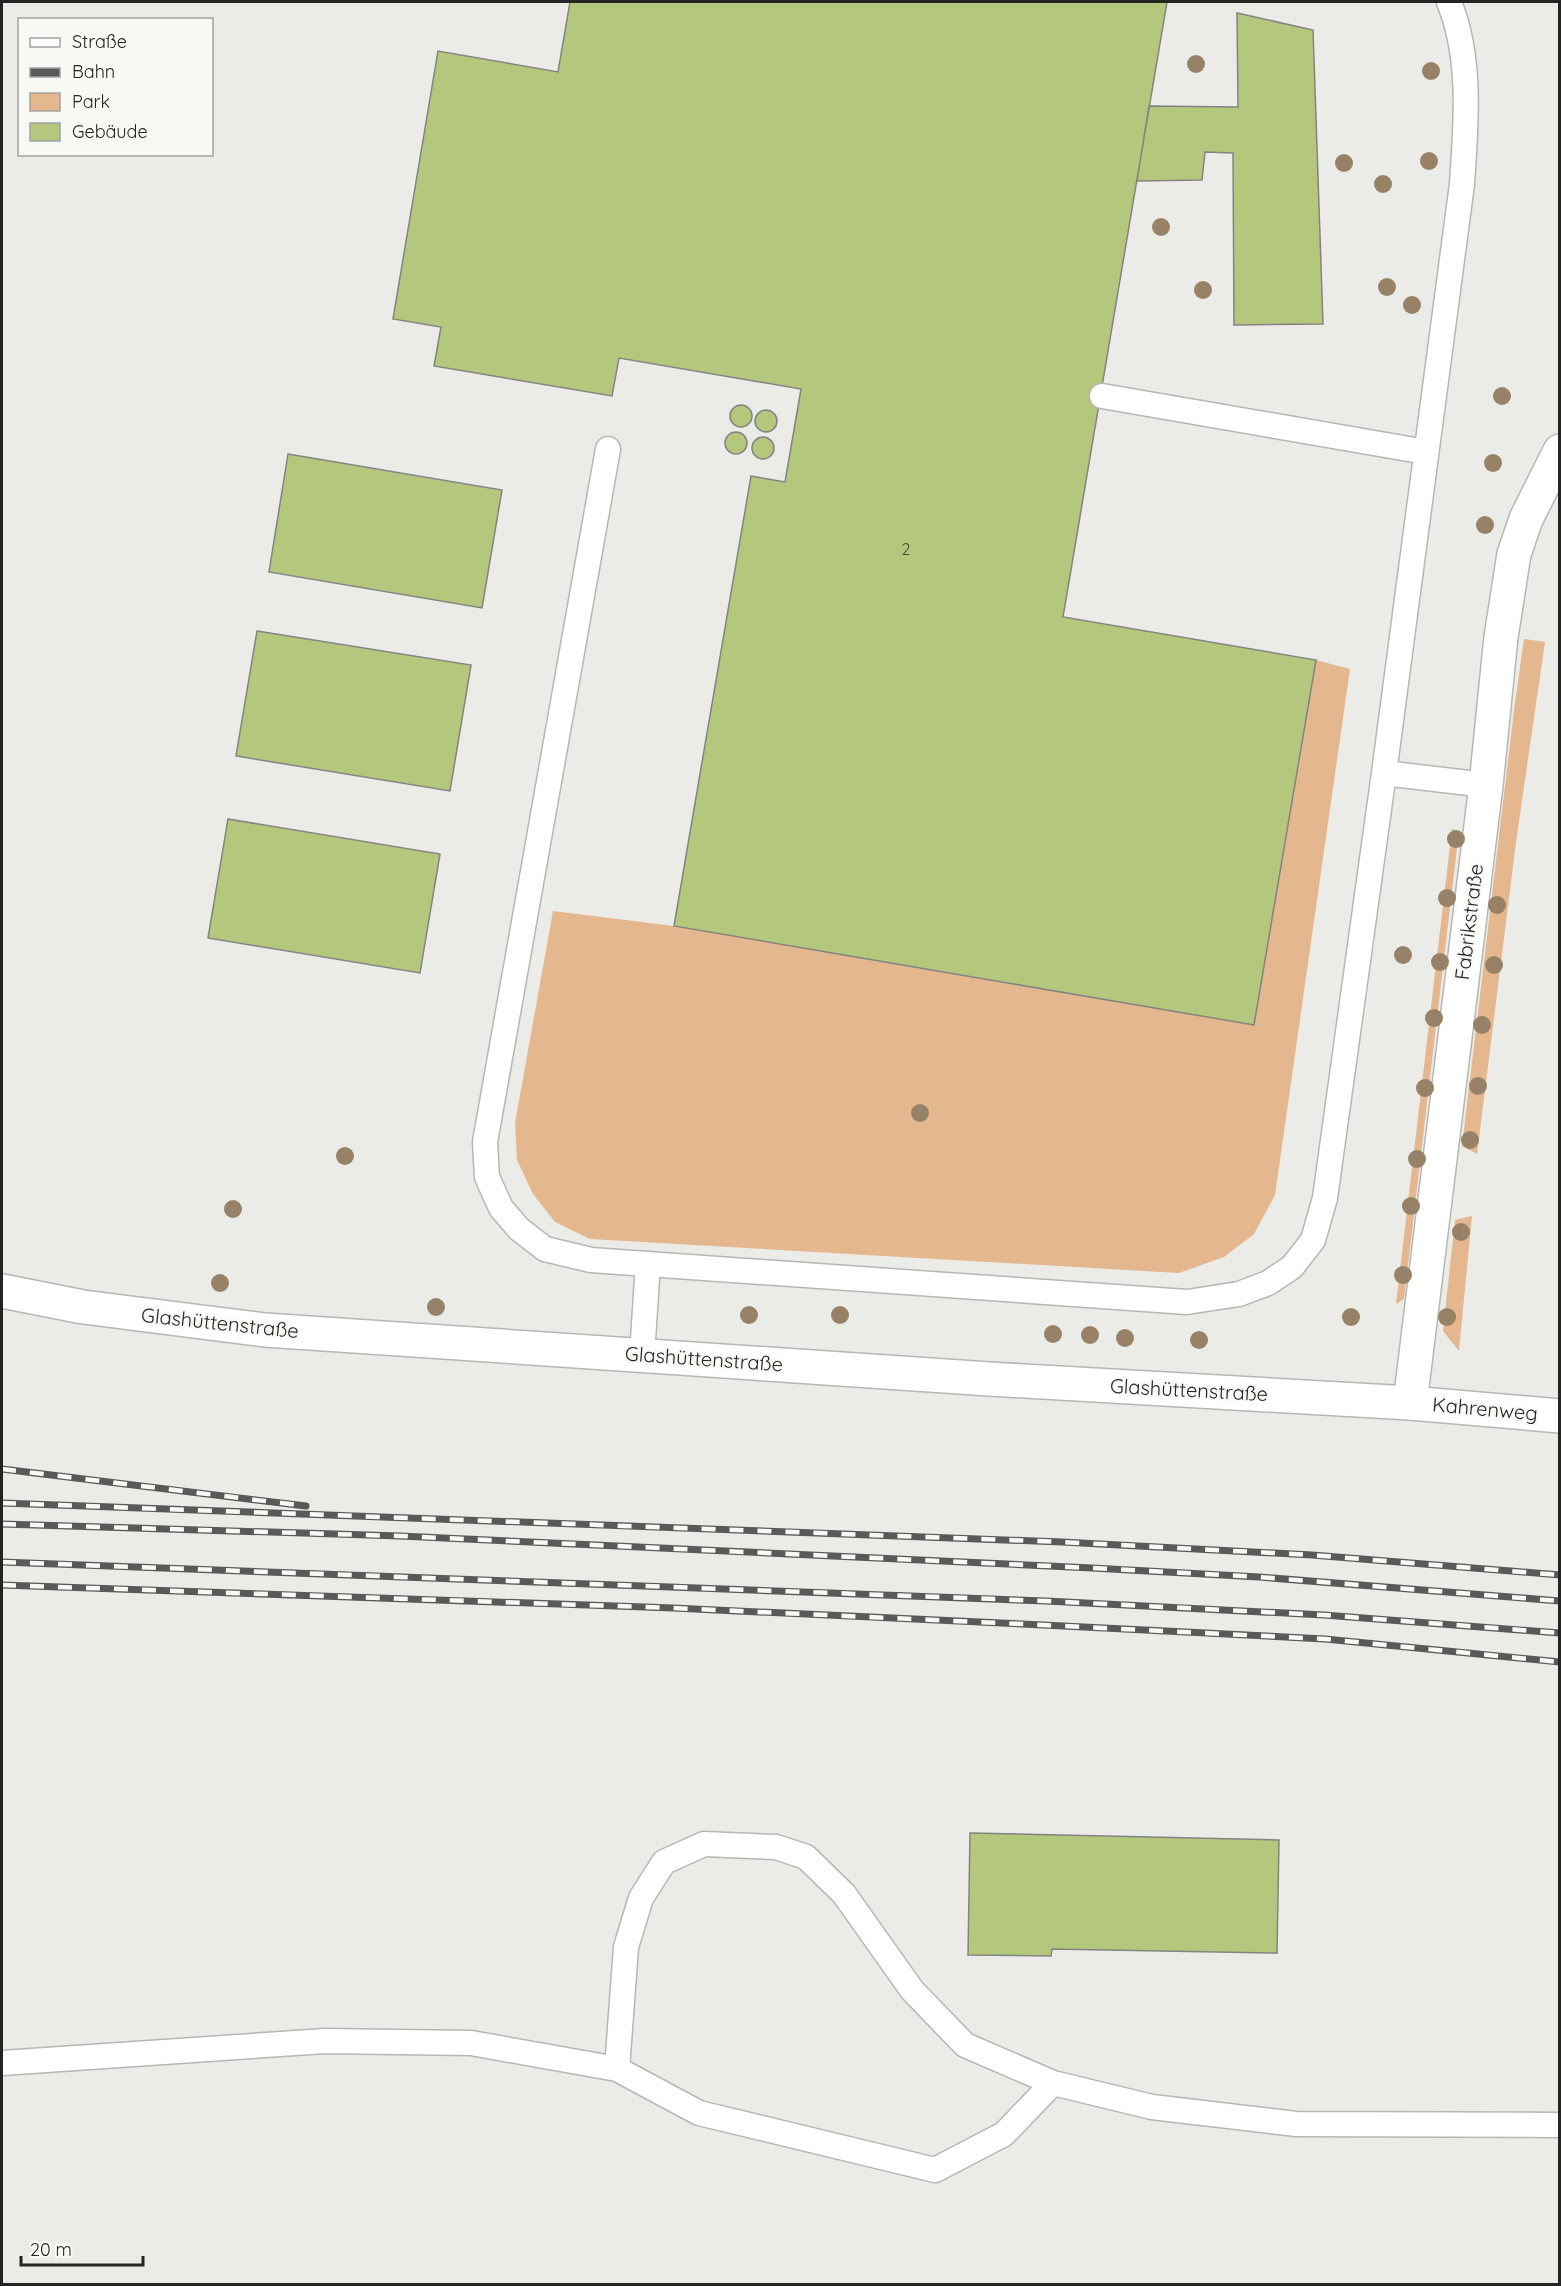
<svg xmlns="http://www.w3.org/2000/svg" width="1561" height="2286" font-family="Quicksand,sans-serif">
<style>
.green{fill:#e5b78f}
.building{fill:#b5c77d;stroke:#838481;stroke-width:1.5}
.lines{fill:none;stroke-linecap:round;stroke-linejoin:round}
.lane-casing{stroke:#b6b6b3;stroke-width:27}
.street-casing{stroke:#b6b6b3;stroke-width:36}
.secondary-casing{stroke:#b6b6b3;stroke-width:36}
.lane{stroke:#fff;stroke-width:24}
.street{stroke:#fff;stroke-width:33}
.secondary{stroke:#fff;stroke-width:33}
.rail-casing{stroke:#595958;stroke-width:7}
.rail{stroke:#f8f8f5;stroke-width:4.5;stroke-dasharray:14;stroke-linecap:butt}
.tree{fill:#978268}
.labels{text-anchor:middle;stroke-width:4.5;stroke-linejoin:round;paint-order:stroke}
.number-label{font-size:16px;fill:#484d3a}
.street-label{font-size:20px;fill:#242423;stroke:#f8f8f5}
</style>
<rect width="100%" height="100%" fill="#ebebe8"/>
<path class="green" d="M 1524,639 L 1545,642 L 1516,842 L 1477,1154 L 1462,1146 L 1515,702 Z
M 1316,660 L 1350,669 L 1275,1195 L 1254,1234 L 1224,1257 L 1179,1273 L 590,1239 L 555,1222 L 533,1194 L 517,1160 L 515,1123 L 553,911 L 674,926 L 1254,1024 Z
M 1452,829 L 1459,831 L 1404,1299 L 1396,1304 Z
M 1472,1216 L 1459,1351 L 1443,1331 L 1455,1220 Z"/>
<path class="building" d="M 570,2 L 1167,2 L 1063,617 L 1316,660 L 1254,1025 L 674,926 L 751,476 L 785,482 L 801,389 L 619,358 L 612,396 L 434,366 L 441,327 L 393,319 L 438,51 L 558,72 Z
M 1237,13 L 1313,30 L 1323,324 L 1234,325 L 1233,153 L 1205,152 L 1202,180 L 1137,181 L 1149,106 L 1238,107 Z
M730 416a11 11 0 1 1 22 0a11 11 0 1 1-22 0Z
M755 421a11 11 0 1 1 22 0a11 11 0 1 1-22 0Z
M725 443a11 11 0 1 1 22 0a11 11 0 1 1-22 0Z
M752 448a11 11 0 1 1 22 0a11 11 0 1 1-22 0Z
M 288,454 L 502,490 L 482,608 L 269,572 Z
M 257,631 L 471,665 L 450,791 L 236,756 Z
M 228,819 L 440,854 L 420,973 L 208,938 Z
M 970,1833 L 1279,1840 L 1277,1953 L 1052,1949 L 1051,1956 L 968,1955 Z"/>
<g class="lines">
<defs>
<path id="lane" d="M 1102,396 L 1426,452
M 608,449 L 485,1142 L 487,1177 L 501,1208 L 519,1229 L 545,1249 L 591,1260 L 1187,1302 L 1239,1294 L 1268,1283 L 1292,1267 L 1313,1240 L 1325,1198 L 1384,773 L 1462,184 C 1466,124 1472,58 1449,2
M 1384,773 L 1486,785
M 642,1355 L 648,1264
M 2,2063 L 325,2041 L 471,2043 L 617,2069
M 1053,2083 L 1004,2134 L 935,2170 L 699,2113 L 617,2069 L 626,1947 L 641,1898 L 664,1862 L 704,1844 L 776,1847 L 806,1857 L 844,1894 L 912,1990 L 965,2045 L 1053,2083 L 1152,2107 L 1296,2124 L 1560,2125"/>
<path id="street" d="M 1410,1403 L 1486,785 L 1501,637 L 1514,554 L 1526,519 L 1560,451"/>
<path id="secondary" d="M 2,1291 L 83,1307 L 265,1330 L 989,1379 L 1410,1403 L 1560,1416"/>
</defs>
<use href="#lane" class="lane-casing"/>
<use href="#street" class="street-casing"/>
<use href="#secondary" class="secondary-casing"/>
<use href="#lane" class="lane"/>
<use href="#street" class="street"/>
<use href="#secondary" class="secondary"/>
<defs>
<path id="rail" d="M 2,1469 L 306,1506
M 2,1503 L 1062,1542 L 1312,1555 L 1560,1575
M 2,1524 L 400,1536 L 1092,1568 L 1259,1577 L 1560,1601
M 2,1562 L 1046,1601 L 1324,1615 L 1560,1633
M 2,1585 L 673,1608 L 1043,1625 L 1325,1639 L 1560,1662"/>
</defs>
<use href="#rail" class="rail-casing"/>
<use href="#rail" class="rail"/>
</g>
<g class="tree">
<circle cx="1196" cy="64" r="9"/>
<circle cx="1431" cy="71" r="9"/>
<circle cx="1429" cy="161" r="9"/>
<circle cx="1344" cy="163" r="9"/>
<circle cx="1383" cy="184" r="9"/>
<circle cx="1161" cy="227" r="9"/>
<circle cx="1387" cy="287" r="9"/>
<circle cx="1203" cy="290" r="9"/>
<circle cx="1412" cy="305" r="9"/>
<circle cx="1502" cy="396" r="9"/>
<circle cx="1493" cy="463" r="9"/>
<circle cx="1485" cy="525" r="9"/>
<circle cx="1456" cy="839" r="9"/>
<circle cx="1447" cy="898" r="9"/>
<circle cx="1497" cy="905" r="9"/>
<circle cx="1403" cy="955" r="9"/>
<circle cx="1440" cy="962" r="9"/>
<circle cx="1494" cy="965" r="9"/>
<circle cx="1434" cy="1018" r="9"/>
<circle cx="1482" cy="1025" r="9"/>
<circle cx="1478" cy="1086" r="9"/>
<circle cx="1425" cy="1088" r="9"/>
<circle cx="920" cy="1113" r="9"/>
<circle cx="1470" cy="1140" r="9"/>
<circle cx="345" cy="1156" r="9"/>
<circle cx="1417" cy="1159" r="9"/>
<circle cx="1411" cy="1206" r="9"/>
<circle cx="233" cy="1209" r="9"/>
<circle cx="1461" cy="1232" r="9"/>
<circle cx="1403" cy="1275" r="9"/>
<circle cx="220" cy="1283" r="9"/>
<circle cx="436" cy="1307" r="9"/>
<circle cx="749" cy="1315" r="9"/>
<circle cx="840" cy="1315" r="9"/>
<circle cx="1351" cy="1317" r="9"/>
<circle cx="1447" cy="1317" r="9"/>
<circle cx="1053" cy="1334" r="9"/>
<circle cx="1090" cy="1335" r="9"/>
<circle cx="1125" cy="1338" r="9"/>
<circle cx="1199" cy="1340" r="9"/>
</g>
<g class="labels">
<g class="number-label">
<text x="906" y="555">2</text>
</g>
<g class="street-label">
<text transform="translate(1469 922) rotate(-83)" y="7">Fabrikstraße</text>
<text transform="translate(220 1323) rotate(6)" y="7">Glashüttenstraße</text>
<text transform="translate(704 1359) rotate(4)" y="7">Glashüttenstraße</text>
<text transform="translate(1189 1390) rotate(3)" y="7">Glashüttenstraße</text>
<text transform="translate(1485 1409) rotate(5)" y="7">Kahrenweg</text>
</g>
</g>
<rect width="1561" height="2286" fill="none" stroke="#242423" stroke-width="6"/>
<rect x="18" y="18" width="195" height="138" fill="#f8f8f5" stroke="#a3a3a1" stroke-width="1.5"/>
<rect x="30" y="38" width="30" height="9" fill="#ffffff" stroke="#a3a3a1" stroke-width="1.5"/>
<text x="72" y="48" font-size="18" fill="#242423">Straße</text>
<rect x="30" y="68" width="30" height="9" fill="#595958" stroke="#a3a3a1" stroke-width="1.5"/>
<text x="72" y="78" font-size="18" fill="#242423">Bahn</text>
<rect x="30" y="93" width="30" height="18" fill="#e5b78f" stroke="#a3a3a1" stroke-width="1.5"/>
<text x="72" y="108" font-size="18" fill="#242423">Park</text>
<rect x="30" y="123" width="30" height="18" fill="#b5c77d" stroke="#a3a3a1" stroke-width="1.5"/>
<text x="72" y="138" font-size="18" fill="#242423">Gebäude</text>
<path d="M21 2256v9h122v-9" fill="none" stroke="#242423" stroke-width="3"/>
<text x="30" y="2256" font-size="18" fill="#242423" stroke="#f8f8f5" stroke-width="4.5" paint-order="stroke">20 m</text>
</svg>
